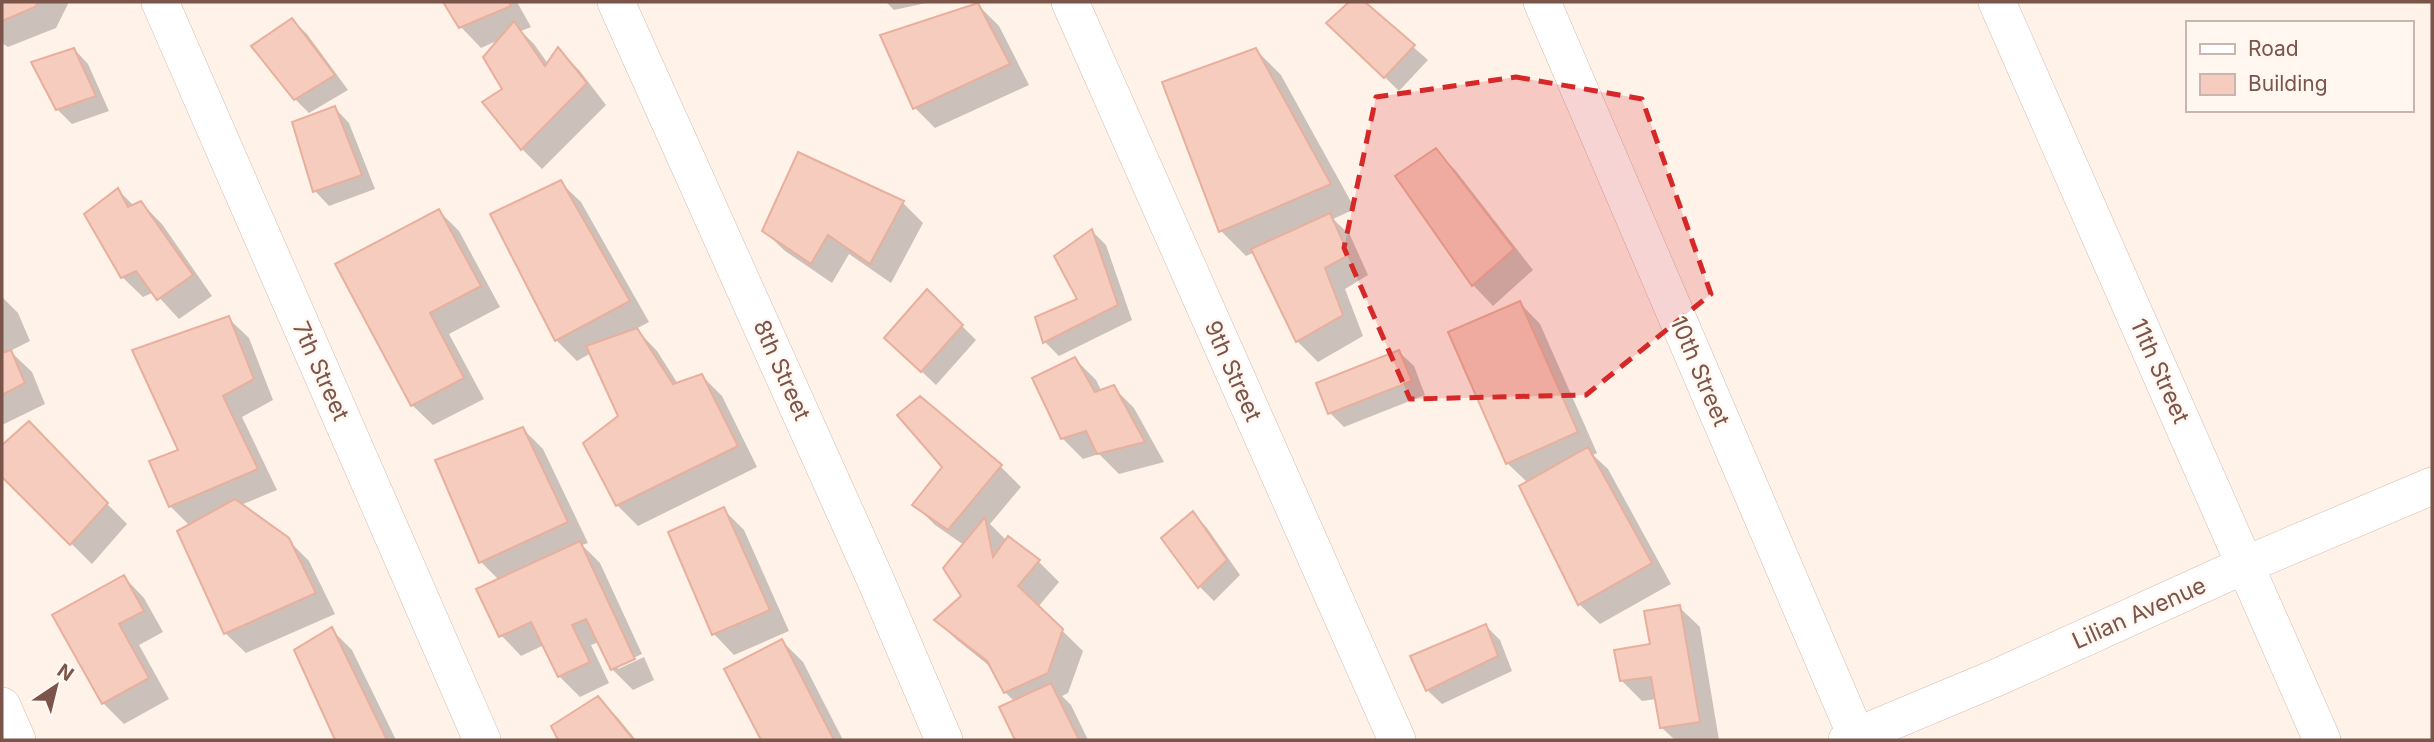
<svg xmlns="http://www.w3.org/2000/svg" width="2434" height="742" font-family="Inter,sans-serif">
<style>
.shadow{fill:#0003}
.building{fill:#f5ccbe;stroke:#e9af9d;stroke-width:2}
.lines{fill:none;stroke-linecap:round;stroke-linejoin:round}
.street-casing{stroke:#d4bbb0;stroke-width:38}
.street{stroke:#fff;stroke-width:37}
.marked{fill:#d62828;fill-opacity:0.2;stroke:#d62828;stroke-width:5;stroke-dasharray:14 9;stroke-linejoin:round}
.labels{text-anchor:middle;stroke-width:5;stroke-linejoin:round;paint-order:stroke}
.street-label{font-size:23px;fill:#7b544a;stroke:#fff7f0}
</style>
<rect width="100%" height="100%" fill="#fef2e9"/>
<path class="shadow" d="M 2,2 L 69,2 L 56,28 L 8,47 L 2,43 Z
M 445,2 L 517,2 L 531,27 L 521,31 L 534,44 L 549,65 L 559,50 L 579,70 L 606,105 L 542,169 L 522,149 L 504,89 L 501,39 L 481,48 L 461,27 Z
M 886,2 L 931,2 L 894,10 Z
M 1351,2 L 1362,2 L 1428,60 L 1399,91 L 1329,23 Z
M 978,5 L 999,26 L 1029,85 L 935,128 L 915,108 Z
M 292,20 L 307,34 L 348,90 L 309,113 L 295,99 Z
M 74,49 L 88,64 L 109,111 L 72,124 L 57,109 Z
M 1256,50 L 1281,75 L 1355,209 L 1333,219 L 1350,235 L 1368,275 L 1345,289 L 1363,336 L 1318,362 L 1297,341 L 1255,252 L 1246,256 L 1221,231 Z
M 335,108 L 349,123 L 375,189 L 329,206 L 315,191 Z
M 1436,150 L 1456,171 L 1533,270 L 1493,306 L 1473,285 L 1397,177 Z
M 560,182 L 581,202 L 649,322 L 636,329 L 657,351 L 678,384 L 702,376 L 722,396 L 757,467 L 638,526 L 617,505 L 620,417 L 591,353 L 577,361 L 556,340 L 492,215 Z
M 118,190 L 134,206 L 141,203 L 162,224 L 212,296 L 179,319 L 154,292 L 143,297 L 122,277 Z
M 903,203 L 923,223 L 891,283 L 849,254 L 832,283 L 785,251 L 764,231 Z
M 439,211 L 459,231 L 500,307 L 449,334 L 484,399 L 433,425 L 412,405 Z
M 1092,231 L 1106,245 L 1132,320 L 1059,356 L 1045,342 L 1080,300 Z
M 927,291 L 976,340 L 936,385 L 901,352 Z
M 2,297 L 18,313 L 30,341 L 10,351 L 32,372 L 45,404 L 2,425 Z
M 1520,303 L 1540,324 L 1597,453 L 1593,455 L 1608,469 L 1671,584 L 1600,624 L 1579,604 L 1528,483 L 1507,463 Z
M 228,318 L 249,338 L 273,400 L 242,417 L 277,490 L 241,505 L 288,540 L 309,561 L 335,614 L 246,653 L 225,633 L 190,526 L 170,506 L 180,451 Z
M 1399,352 L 1414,366 L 1425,395 L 1344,427 L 1330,413 Z
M 1075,359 L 1096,380 L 1102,392 L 1113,387 L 1134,408 L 1164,462 L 1119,474 L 1099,454 L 1083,459 L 1062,438 Z
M 920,398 L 1001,467 L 1021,487 L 990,524 L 1007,541 L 1038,561 L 1059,582 L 1038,607 L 1083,651 L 1068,693 L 1062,696 L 1071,705 L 1088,740 L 1017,740 L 1001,708 L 1015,702 L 1005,692 L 992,668 L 957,640 L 936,620 L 963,597 L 964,545 L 935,525 L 915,505 L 944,467 Z
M 28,424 L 127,524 L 92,564 L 2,475 L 2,447 Z
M 523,429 L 543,449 L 588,543 L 582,545 L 600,563 L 642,654 L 618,665 L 618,669 L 644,657 L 654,680 L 633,690 L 612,669 L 599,642 L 591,645 L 609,683 L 580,697 L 559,676 L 544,645 L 521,656 L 501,635 L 499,580 L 481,562 Z
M 723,509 L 744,530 L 789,631 L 734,655 L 714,634 Z
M 1193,513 L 1207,528 L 1240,575 L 1214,601 L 1200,587 L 1163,539 Z
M 124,577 L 144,598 L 163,632 L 139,645 L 169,699 L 124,724 L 103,703 Z
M 1679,607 L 1700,627 L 1719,740 L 1675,740 L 1661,727 L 1657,699 L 1642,701 L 1622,681 L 1652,645 Z
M 1486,626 L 1500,640 L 1512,671 L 1442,704 L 1427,690 Z
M 332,630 L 352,650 L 396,740 L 337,740 L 296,651 Z
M 782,641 L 803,662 L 843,740 L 763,740 L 726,670 Z
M 598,698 L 618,718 L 636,740 L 560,740 L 553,727 Z"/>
<path class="building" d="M 2,2 L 38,2 L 35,7 L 2,21 Z
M 443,2 L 509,2 L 511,6 L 459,28 Z
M 1349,2 L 1365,2 L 1415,45 L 1384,78 L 1326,23 Z
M 978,3 L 1010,64 L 913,109 L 880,35 Z
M 292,18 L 335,75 L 294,100 L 251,46 Z
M 514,21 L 545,66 L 558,47 L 587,83 L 521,150 L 482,102 L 502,89 L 483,57 Z
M 74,48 L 96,96 L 56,110 L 31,62 Z
M 1256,48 L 1331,184 L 1219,232 L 1162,82 Z
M 335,106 L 362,175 L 313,192 L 292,122 Z
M 1436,148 L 1514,249 L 1472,286 L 1395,176 Z
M 798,152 L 904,201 L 870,264 L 828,235 L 811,264 L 762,231 Z
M 561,180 L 630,301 L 555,341 L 490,214 Z
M 118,188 L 128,207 L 141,201 L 193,275 L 157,300 L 136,271 L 121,278 L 84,214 Z
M 439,209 L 481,286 L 430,313 L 464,378 L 411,406 L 335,264 Z
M 1330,213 L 1349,255 L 1325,268 L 1343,315 L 1296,342 L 1251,249 Z
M 1092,229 L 1118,305 L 1043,343 L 1035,317 L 1077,299 L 1054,256 Z
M 927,289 L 963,325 L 921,372 L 884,338 Z
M 1520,301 L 1578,432 L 1506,464 L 1448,332 Z
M 229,316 L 254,379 L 223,396 L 258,469 L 169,507 L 149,461 L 178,450 L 132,350 Z
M 637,328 L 673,384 L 702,374 L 738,446 L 616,506 L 583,443 L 618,416 L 586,346 Z
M 11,350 L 25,383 L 2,395 L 2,353 Z
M 1399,350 L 1412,381 L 1328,414 L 1316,383 Z
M 1075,357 L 1095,392 L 1114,385 L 1145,442 L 1097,454 L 1086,431 L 1061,439 L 1032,378 Z
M 920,396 L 1002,465 L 948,530 L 912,505 L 942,467 L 897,415 Z
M 29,421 L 108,503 L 70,545 L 2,477 L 2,445 Z
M 523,427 L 568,522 L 479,563 L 435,460 Z
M 1588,447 L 1652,563 L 1578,605 L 1519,486 Z
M 235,499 L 289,538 L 316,593 L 224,634 L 177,531 Z
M 724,507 L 770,610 L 712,635 L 668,532 Z
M 1193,511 L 1227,560 L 1198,588 L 1161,538 Z
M 985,517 L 993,557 L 1008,536 L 1040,560 L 1018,586 L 1063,629 L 1048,673 L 1004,693 L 987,661 L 934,620 L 961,596 L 943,568 Z
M 580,541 L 635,659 L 611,670 L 586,619 L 572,625 L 590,662 L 558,677 L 531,622 L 499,637 L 476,589 Z
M 124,575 L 144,611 L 119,624 L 149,678 L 102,704 L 52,615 Z
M 1680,605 L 1700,722 L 1660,728 L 1651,677 L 1620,681 L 1614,650 L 1650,644 L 1644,611 Z
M 1486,624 L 1498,656 L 1426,691 L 1410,656 Z
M 332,627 L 387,740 L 335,740 L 294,650 Z
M 782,639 L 834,740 L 761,740 L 724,669 Z
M 1051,683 L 1079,740 L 1015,740 L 999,707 Z
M 598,696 L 634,740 L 558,740 L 551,726 Z"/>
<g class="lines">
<defs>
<path id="street" d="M 160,2 L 482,740
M 616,2 L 876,581 L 944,740
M 1070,2 L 1397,740
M 1542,2 L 1858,740
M 1997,2 L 2322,740
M 2,706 L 17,740
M 1847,740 L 1998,677 L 2245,565 L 2432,486"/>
</defs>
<use href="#street" class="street-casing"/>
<use href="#street" class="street"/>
</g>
<path class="marked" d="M 1516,77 L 1642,99 L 1711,294 L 1586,395 L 1410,399 L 1344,248 L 1376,97 Z"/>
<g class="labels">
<g class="street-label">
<text transform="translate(782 370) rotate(66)" y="8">8th Street</text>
<text transform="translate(321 371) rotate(66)" y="8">7th Street</text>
<text transform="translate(1233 371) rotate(66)" y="8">9th Street</text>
<text transform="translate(1700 371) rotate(67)" y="8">10th Street</text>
<text transform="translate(2160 371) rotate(66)" y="8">11th Street</text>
<text transform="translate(2139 613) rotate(-24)" y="8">Lilian Avenue</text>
</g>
</g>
<rect width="2434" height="742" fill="none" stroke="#7b544a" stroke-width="7"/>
<rect x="2186" y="21" width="228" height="91" fill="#fff7f0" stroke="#cab6ae" stroke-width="2"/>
<rect x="2200" y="44" width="35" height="10" fill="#ffffff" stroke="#cab6ae" stroke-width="2"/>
<text x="2248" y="56" font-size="21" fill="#7b544a">Road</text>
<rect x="2200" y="74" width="35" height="21" fill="#f5ccbe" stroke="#cab6ae" stroke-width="2"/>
<text x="2248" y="91" font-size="21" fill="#7b544a">Building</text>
<g transform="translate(56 686) rotate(35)" stroke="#fff7f0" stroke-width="5" paint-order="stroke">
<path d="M0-5L12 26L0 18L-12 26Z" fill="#7b544a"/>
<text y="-10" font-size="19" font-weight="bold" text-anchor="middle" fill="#7b544a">N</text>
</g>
</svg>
